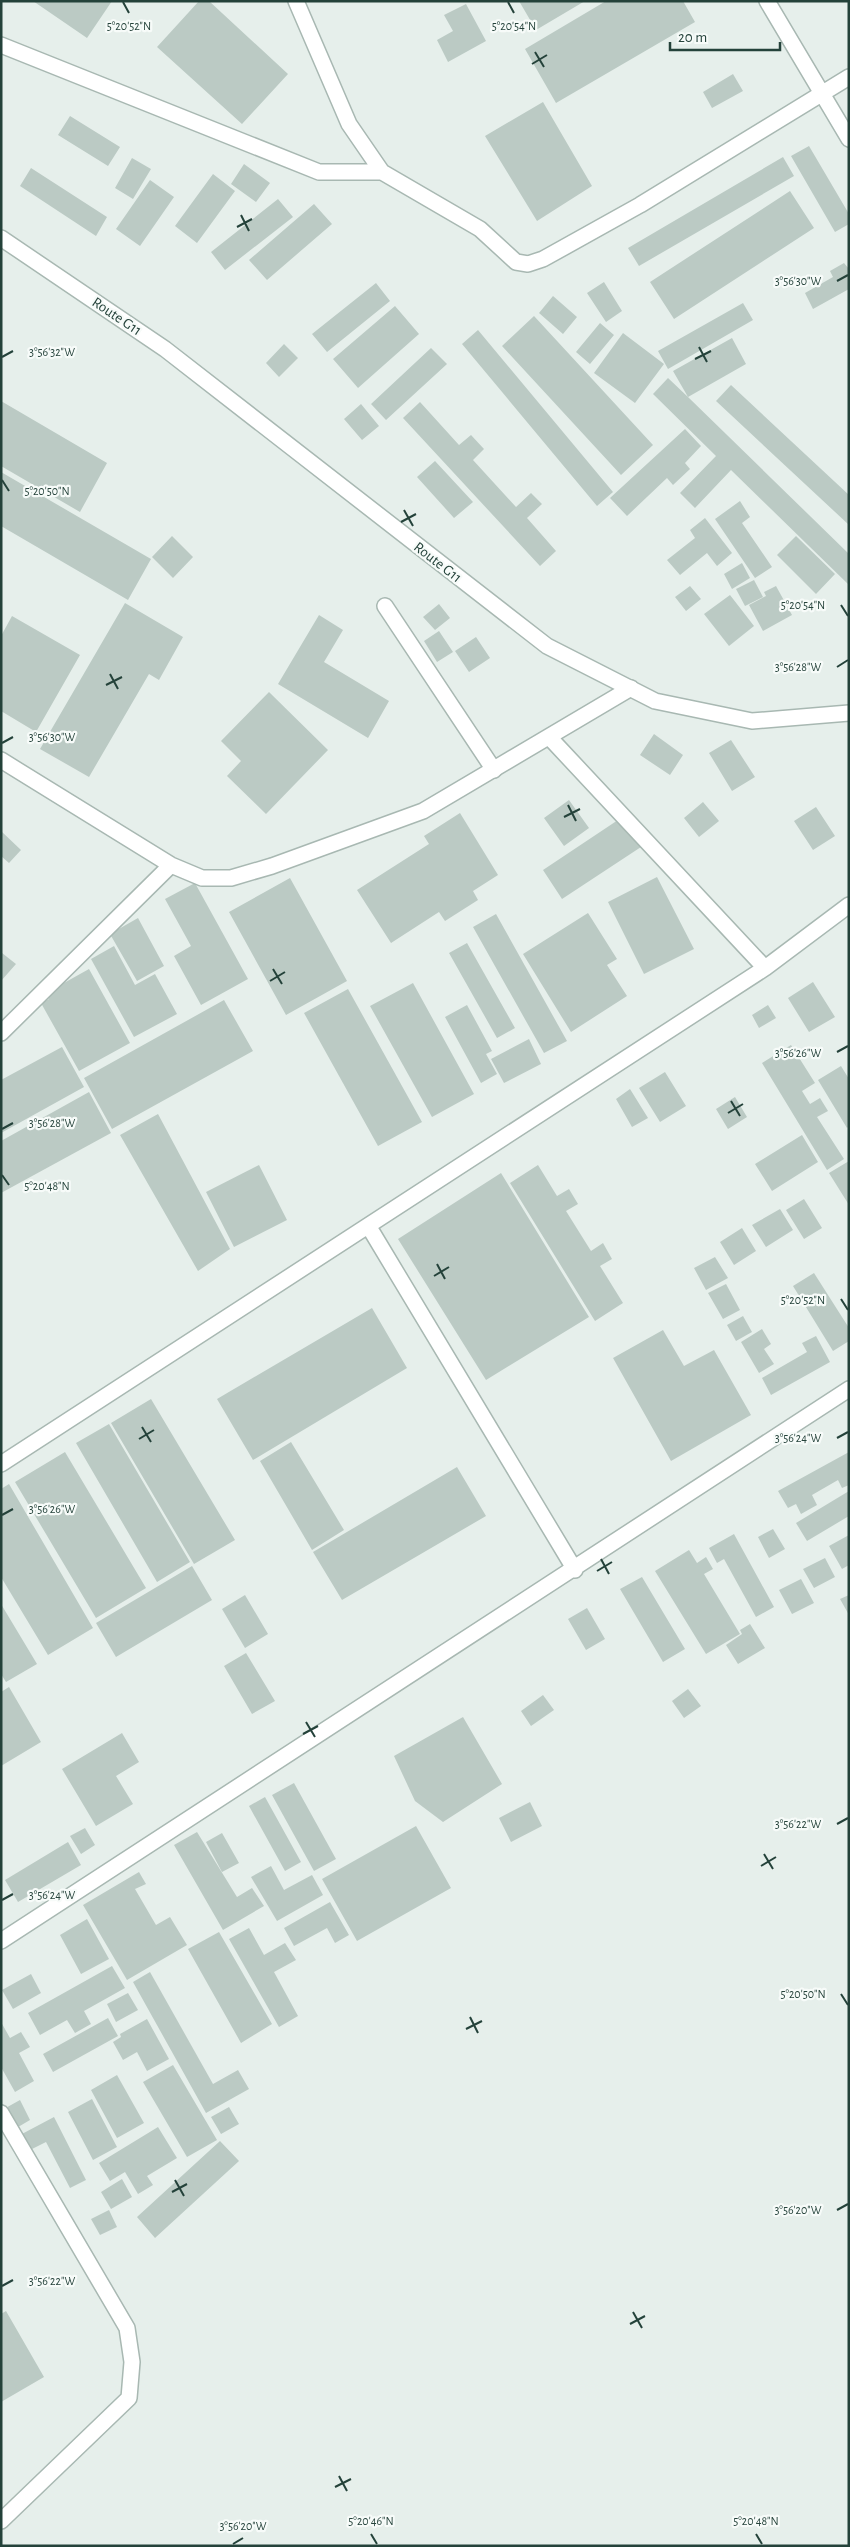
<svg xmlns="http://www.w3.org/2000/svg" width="850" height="2547" font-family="'Alegreya Sans',sans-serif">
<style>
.building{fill:#bbcac4}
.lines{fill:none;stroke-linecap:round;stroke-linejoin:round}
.service-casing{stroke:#a8b8b2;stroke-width:18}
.minor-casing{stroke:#a8b8b2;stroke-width:18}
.tertiary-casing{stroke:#a8b8b2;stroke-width:18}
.service{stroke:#fff;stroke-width:15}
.minor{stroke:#fff;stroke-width:15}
.tertiary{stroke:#fff;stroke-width:15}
.ticks{fill:none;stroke:#24423a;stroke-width:2}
.labels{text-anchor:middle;stroke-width:4.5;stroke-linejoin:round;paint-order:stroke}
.street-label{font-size:15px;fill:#24423a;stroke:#f7fbf9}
.ticks-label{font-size:12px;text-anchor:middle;fill:#24423a;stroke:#f7fbf9;stroke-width:4.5;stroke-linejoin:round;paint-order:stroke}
</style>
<rect width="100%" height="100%" fill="#e6efeb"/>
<path class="building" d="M 33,1 L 112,1 L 87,38 Z
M 199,1 L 209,1 L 288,74 L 242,124 L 157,47 Z
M 519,1 L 585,1 L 536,30 Z
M 606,1 L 683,1 L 695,22 L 556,103 L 525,49 Z
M 466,4 L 486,41 L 448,62 L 437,40 L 453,31 L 444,15 Z
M 733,74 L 743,91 L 712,108 L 703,92 Z
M 543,102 L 592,186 L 537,221 L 485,136 Z
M 70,116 L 120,147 L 108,166 L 58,135 Z
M 809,146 L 849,214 L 849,224 L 835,232 L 791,156 Z
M 783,157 L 794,176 L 639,266 L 628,248 Z
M 132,158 L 151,169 L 133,199 L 115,188 Z
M 244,164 L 270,183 L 256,202 L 231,184 Z
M 31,168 L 107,217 L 96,236 L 20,186 Z
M 213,174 L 235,191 L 197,243 L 175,226 Z
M 150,180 L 174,197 L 140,246 L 116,229 Z
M 790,191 L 814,228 L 674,319 L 650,282 Z
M 278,199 L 293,217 L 225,270 L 211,252 Z
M 314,204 L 332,224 L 267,280 L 249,260 Z
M 844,263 L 849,269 L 849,289 L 813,309 L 805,293 L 833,277 L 830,271 Z
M 604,282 L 622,311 L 606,322 L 587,293 Z
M 376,283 L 390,301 L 327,352 L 312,334 Z
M 553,296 L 577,317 L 563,334 L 539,313 Z
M 743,303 L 753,320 L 668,369 L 658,351 Z
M 395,306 L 419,334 L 358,388 L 333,359 Z
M 534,316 L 653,445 L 621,475 L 502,346 Z
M 600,323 L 614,335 L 590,364 L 576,352 Z
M 478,330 L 613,492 L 597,506 L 462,344 Z
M 623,333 L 664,364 L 635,403 L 594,373 Z
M 732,338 L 746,364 L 688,397 L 849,554 L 849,585 L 731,470 L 695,508 L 680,493 L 716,456 L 653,394 L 668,378 L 688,397 L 673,371 Z
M 284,344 L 298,358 L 279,377 L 266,363 Z
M 431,348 L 447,364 L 386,420 L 371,404 Z
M 731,385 L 849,495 L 849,525 L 716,401 Z
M 1,401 L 107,463 L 80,512 L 1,466 Z
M 420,402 L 459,445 L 471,435 L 484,449 L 473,460 L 516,507 L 531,493 L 542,504 L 527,518 L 556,551 L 540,566 L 403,418 Z
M 361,404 L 379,426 L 362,440 L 344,419 Z
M 685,429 L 701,446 L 685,463 L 690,469 L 673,485 L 667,478 L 627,516 L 610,498 Z
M 435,461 L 473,502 L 454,518 L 417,477 Z
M 1,472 L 151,559 L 128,600 L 1,526 Z
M 740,501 L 750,517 L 742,523 L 772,567 L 755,578 L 715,519 Z
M 705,518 L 732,553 L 717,566 L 707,553 L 680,575 L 667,560 L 695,538 L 690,530 Z
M 172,536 L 193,557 L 173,578 L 152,557 Z
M 796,536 L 835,574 L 816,594 L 777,555 Z
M 742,563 L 750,578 L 732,589 L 724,574 Z
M 754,580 L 763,597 L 745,606 L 736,589 Z
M 690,586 L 701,599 L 686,611 L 675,597 Z
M 776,586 L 792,615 L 763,631 L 749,605 L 766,596 L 764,592 Z
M 730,595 L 754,626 L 729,646 L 704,614 Z
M 125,603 L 183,637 L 159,680 L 149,674 L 89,777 L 40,749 Z
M 439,604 L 450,618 L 435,630 L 423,617 Z
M 319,615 L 343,630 L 324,662 L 389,701 L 368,738 L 278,684 Z
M 12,616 L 80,655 L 36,732 L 1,711 L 1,636 Z
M 439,631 L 453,652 L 437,662 L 424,641 Z
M 476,637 L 490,658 L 469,672 L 455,651 Z
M 269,692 L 328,750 L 266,814 L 227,776 L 241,761 L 221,741 Z
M 654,734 L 683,755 L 670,775 L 640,755 Z
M 731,740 L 755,777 L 732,791 L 709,753 Z
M 569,800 L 589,828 L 564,846 L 544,818 Z
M 703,802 L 719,821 L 699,837 L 684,818 Z
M 816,807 L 835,836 L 813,850 L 794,821 Z
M 460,813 L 498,875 L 473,891 L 478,900 L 445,921 L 439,912 L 391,943 L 357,890 L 429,844 L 424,836 Z
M 621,818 L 641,847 L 562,899 L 543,870 Z
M 1,831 L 21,850 L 9,863 L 1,856 Z
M 657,877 L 694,949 L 644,974 L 608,902 Z
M 290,878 L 347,981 L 286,1015 L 229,912 Z
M 195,883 L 248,979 L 201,1005 L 174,956 L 191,946 L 165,899 Z
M 588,913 L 617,959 L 607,965 L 627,996 L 571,1032 L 523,954 Z
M 496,914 L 567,1041 L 544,1053 L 473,927 Z
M 138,918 L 164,966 L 137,981 L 110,934 Z
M 467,943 L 515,1028 L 497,1038 L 449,953 Z
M 114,946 L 135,985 L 155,974 L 177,1014 L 134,1037 L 91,959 Z
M 2,953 L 16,964 L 1,981 L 1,954 Z
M 89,969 L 130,1043 L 79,1071 L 41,1003 L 49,999 L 46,993 Z
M 813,982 L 835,1017 L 809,1032 L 788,998 Z
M 413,983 L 474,1094 L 432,1117 L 370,1006 Z
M 348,989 L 422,1122 L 378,1146 L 304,1013 Z
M 224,1000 L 253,1051 L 112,1129 L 84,1078 Z
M 467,1005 L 492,1051 L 486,1054 L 497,1074 L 481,1083 L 445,1017 Z
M 768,1005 L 776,1018 L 759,1028 L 752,1015 Z
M 529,1039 L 541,1064 L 504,1083 L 491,1059 Z
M 791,1045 L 815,1083 L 802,1091 L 810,1104 L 820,1098 L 828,1111 L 817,1117 L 844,1159 L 827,1170 L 762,1063 Z
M 62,1047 L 84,1087 L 1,1133 L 1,1080 Z
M 841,1066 L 849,1079 L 849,1126 L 847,1128 L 818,1080 Z
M 665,1072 L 686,1106 L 660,1122 L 639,1088 Z
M 630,1089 L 648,1118 L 632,1127 L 616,1099 Z
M 89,1092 L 111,1133 L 1,1193 L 1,1141 Z
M 735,1097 L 747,1117 L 728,1129 L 716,1109 Z
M 158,1114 L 230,1249 L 198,1271 L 120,1135 Z
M 802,1135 L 818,1162 L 772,1191 L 755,1164 Z
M 849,1161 L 849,1205 L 829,1173 Z
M 259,1165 L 287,1220 L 234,1247 L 206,1192 Z
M 538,1165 L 557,1196 L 569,1189 L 578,1204 L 566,1211 L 591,1251 L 603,1243 L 612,1259 L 600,1266 L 623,1303 L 595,1321 L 510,1183 Z
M 501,1173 L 589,1317 L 486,1380 L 398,1239 Z
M 804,1199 L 822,1228 L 804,1239 L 786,1210 Z
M 780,1209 L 793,1230 L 766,1247 L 752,1225 Z
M 742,1228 L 756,1251 L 734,1265 L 720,1242 Z
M 715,1257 L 728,1278 L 706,1290 L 694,1268 Z
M 814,1273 L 849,1328 L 849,1341 L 833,1351 L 793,1286 Z
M 726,1284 L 740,1310 L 723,1319 L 708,1293 Z
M 372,1308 L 407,1368 L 253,1460 L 217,1399 Z
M 743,1316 L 752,1332 L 736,1341 L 727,1325 Z
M 762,1329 L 771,1344 L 764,1349 L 774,1364 L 759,1373 L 741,1342 Z
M 663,1330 L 684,1366 L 714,1350 L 751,1415 L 671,1461 L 613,1358 Z
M 816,1336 L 830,1362 L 771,1395 L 762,1378 L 807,1352 L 802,1343 Z
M 151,1399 L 235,1540 L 194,1564 L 111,1423 Z
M 109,1424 L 190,1562 L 157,1582 L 76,1443 Z
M 291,1442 L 344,1530 L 312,1550 L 260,1461 Z
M 65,1452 L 146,1588 L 96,1618 L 15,1482 Z
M 849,1452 L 849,1485 L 842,1488 L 838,1480 L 812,1495 L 817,1505 L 801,1514 L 796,1504 L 788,1508 L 778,1491 Z
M 457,1467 L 486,1516 L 342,1600 L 313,1552 Z
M 9,1484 L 93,1628 L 48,1655 L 1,1577 L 1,1489 Z
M 849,1491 L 849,1516 L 807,1541 L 796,1523 Z
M 773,1529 L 785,1549 L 769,1558 L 758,1537 Z
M 734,1534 L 774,1607 L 756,1617 L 724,1559 L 717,1563 L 709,1548 Z
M 849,1535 L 849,1565 L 842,1569 L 829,1546 Z
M 689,1550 L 697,1563 L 706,1557 L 713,1569 L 704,1574 L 740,1634 L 706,1654 L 655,1571 Z
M 825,1558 L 835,1577 L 814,1588 L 803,1569 Z
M 192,1566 L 212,1600 L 116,1657 L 96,1623 Z
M 642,1577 L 685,1649 L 663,1662 L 620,1589 Z
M 801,1579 L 814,1603 L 792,1614 L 779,1590 Z
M 245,1595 L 268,1634 L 245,1648 L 222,1609 Z
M 849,1595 L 849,1615 L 840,1599 Z
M 1,1604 L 37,1664 L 6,1682 L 1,1674 Z
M 587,1608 L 605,1639 L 586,1650 L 568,1619 Z
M 750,1624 L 765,1648 L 738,1664 L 726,1645 L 742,1634 L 740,1630 Z
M 246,1653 L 275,1701 L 252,1714 L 224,1666 Z
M 9,1687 L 41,1742 L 1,1766 L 1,1692 Z
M 688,1689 L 701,1706 L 684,1718 L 672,1701 Z
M 543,1695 L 554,1710 L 531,1726 L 521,1711 Z
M 463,1717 L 502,1784 L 443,1822 L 415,1801 L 394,1756 Z
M 122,1733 L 139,1762 L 116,1776 L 133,1804 L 96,1826 L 62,1769 Z
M 294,1783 L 336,1859 L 314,1871 L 272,1795 Z
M 265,1797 L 301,1862 L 285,1871 L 249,1806 Z
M 530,1802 L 542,1826 L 511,1842 L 499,1818 Z
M 416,1826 L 451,1888 L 357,1941 L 322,1879 Z
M 85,1828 L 95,1845 L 81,1854 L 70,1836 Z
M 197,1832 L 237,1897 L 252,1888 L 264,1906 L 223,1930 L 174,1845 Z
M 222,1833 L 239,1863 L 222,1872 L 206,1842 Z
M 68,1842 L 81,1865 L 18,1902 L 5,1880 Z
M 271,1866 L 284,1890 L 312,1875 L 323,1895 L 277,1921 L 251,1877 Z
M 139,1872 L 146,1884 L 135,1889 L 156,1925 L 170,1917 L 187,1945 L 127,1980 L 83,1905 Z
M 330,1902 L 349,1935 L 335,1943 L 327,1928 L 294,1946 L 284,1928 Z
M 87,1919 L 109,1959 L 81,1974 L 60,1935 Z
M 249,1928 L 264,1955 L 285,1943 L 296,1960 L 274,1972 L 298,2016 L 279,2027 L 229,1939 Z
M 219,1932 L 272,2024 L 241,2043 L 188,1949 Z
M 112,1966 L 125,1988 L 84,2011 L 91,2024 L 75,2033 L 67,2020 L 40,2035 L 28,2013 Z
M 150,1972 L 213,2084 L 238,2070 L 249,2089 L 206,2113 L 133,1982 Z
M 31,1974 L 41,1993 L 13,2009 L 2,1990 Z
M 128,1993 L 138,2010 L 116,2022 L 107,2004 Z
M 108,2018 L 118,2036 L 53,2072 L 43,2054 Z
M 147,2019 L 169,2059 L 147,2071 L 137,2052 L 123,2060 L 113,2042 L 121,2037 L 120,2034 Z
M 1,2022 L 10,2038 L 21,2032 L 30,2047 L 19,2053 L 34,2081 L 15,2092 L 1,2067 Z
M 173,2065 L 217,2140 L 187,2157 L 143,2082 Z
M 117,2075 L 144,2123 L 117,2138 L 91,2090 Z
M 92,2099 L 117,2147 L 93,2160 L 68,2112 Z
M 20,2100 L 30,2120 L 13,2130 L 2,2110 Z
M 229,2107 L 239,2124 L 221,2134 L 211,2117 Z
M 54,2117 L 86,2180 L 70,2188 L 46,2142 L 28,2151 L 20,2135 Z
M 158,2127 L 177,2158 L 147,2176 L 153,2185 L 138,2194 L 125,2172 L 110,2181 L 99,2163 Z
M 220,2141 L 239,2161 L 155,2238 L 137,2217 Z
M 122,2179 L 132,2197 L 111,2209 L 101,2192 Z
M 109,2210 L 117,2227 L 100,2235 L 91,2219 Z
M 6,2311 L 44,2377 L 1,2402 L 1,2314 Z"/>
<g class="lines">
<defs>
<path id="service" d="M 385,606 L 494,770"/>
<path id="minor" d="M 767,1 L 849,139
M 1,45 L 319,172 L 382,172 L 349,124 L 296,1
M 382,172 L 480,229 L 516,262 L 528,264 L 543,259 L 640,205 L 849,77
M 550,738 L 765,968
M 1,760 L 171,865 L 202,878 L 231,878 L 272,866 L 423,811 L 631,688
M 1,1033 L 171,865
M 369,1227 L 575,1570
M 1,1464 L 765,968 L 849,905
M 1,1941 L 849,1389
M 1,2113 L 127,2328 L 132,2362 L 129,2398 L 1,2521"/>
<path id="tertiary" d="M 1,238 L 165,349 L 547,646 L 655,701 L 752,721 L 849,713"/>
</defs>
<use href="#service" class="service-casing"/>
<use href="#minor" class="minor-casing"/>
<use href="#tertiary" class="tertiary-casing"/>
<use href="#service" class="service"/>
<use href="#minor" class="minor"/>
<use href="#tertiary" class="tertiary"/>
</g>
<path class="ticks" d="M 123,2 L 129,13M 508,2 L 514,13M 535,52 L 544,67M 532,64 L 547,55M 241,215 L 249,231M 237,227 L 252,219M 837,281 L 848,275M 699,347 L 707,362M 2,357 L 13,351M 695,359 L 711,351M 2,480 L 9,491M 404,510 L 413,526M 401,522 L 416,514M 841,605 L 848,616M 837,667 L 848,660M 110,674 L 118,689M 106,685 L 122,677M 2,743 L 13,737M 568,805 L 576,821M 564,817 L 580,809M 273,969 L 282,984M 270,981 L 285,972M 837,1052 L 848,1046M 731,1101 L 740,1116M 728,1113 L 743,1104M 2,1129 L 13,1123M 2,1175 L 9,1185M 437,1264 L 445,1279M 434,1276 L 449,1267M 841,1299 L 848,1310M 142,1427 L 151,1442M 837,1438 L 848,1432M 139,1439 L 154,1430M 2,1515 L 13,1509M 601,1559 L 609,1574M 597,1571 L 612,1562M 306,1722 L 315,1737M 303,1734 L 318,1726M 837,1824 L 848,1818M 764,1854 L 773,1869M 761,1866 L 776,1857M 2,1900 L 13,1894M 841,1994 L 848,2005M 470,2017 L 478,2033M 466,2029 L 482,2021M 175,2180 L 184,2196M 172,2192 L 187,2184M 837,2210 L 848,2204M 2,2286 L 13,2280M 633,2312 L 642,2328M 630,2324 L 645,2316M 339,2476 L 347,2491M 335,2487 L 351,2479M 371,2534 L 377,2544M 756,2534 L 762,2544M 233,2544 L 243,2538"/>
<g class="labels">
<g class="street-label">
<text transform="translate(117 316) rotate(34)" y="5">Route G11</text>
<text transform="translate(438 562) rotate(38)" y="5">Route G11</text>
</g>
</g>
<g class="ticks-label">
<text x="129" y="30">5°20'52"N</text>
<text x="514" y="30">5°20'54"N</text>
<text x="798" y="285">3°56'30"W</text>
<text x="52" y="356">3°56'32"W</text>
<text x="47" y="495">5°20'50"N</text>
<text x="803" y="609">5°20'54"N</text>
<text x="798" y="671">3°56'28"W</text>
<text x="52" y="741">3°56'30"W</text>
<text x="798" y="1057">3°56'26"W</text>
<text x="52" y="1127">3°56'28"W</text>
<text x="47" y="1190">5°20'48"N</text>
<text x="803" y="1304">5°20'52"N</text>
<text x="798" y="1442">3°56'24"W</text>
<text x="52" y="1513">3°56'26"W</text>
<text x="798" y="1828">3°56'22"W</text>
<text x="52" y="1899">3°56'24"W</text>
<text x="803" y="1998">5°20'50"N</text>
<text x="798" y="2214">3°56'20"W</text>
<text x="52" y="2285">3°56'22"W</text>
<text x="371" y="2525">5°20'46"N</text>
<text x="756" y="2525">5°20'48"N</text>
<text x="243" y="2530">3°56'20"W</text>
</g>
<rect width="850" height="2547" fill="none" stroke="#24423a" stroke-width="5"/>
<path d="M670 42v8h110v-8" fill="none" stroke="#24423a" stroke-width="2.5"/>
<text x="678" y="42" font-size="15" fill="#24423a" stroke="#f7fbf9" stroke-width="4" paint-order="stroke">20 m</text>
</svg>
